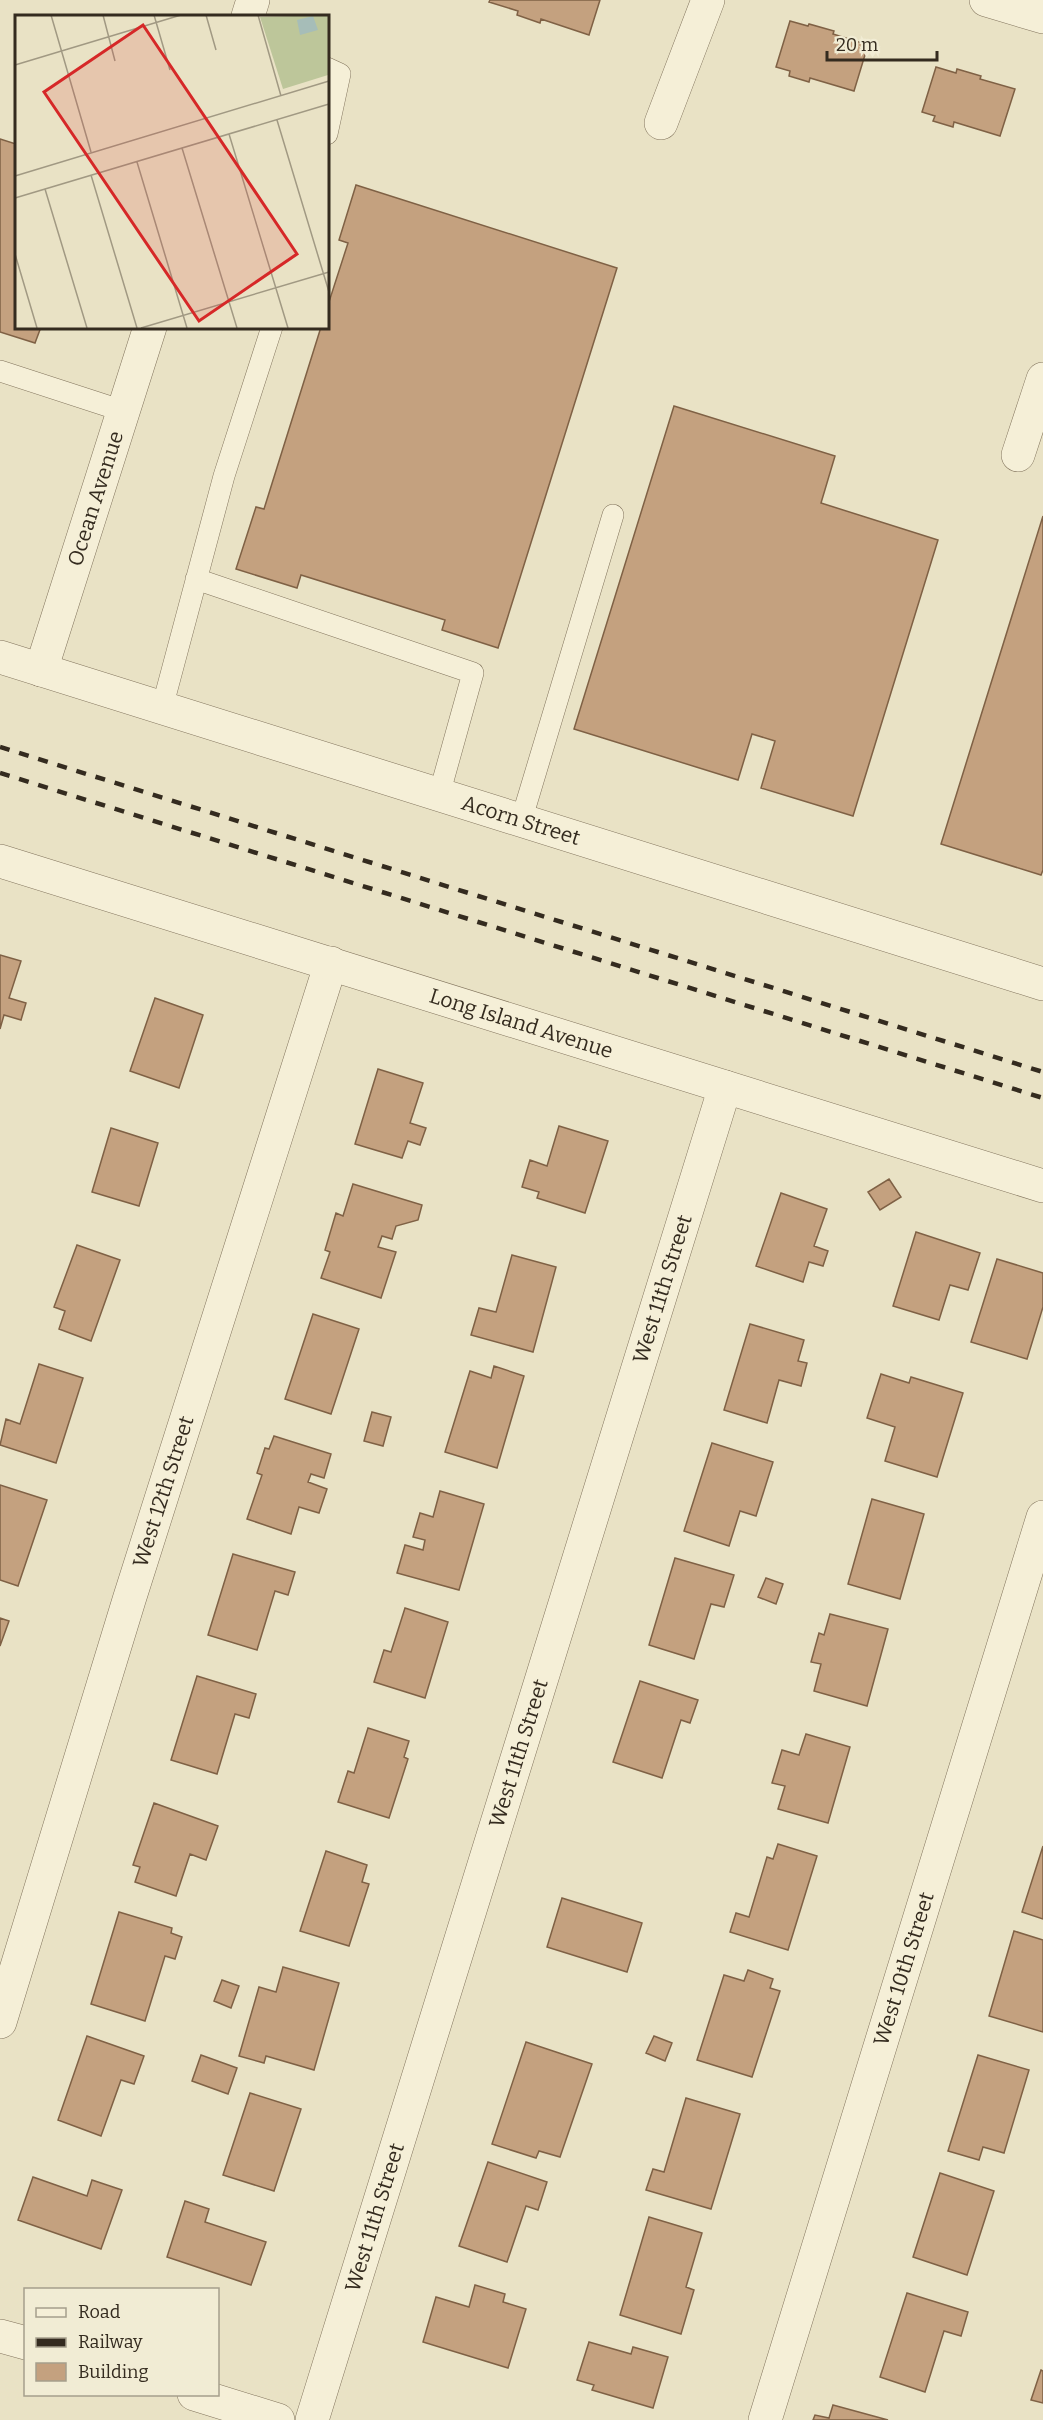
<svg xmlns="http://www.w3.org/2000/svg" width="1043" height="2420" font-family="Bitter,serif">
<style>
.building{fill:#c4a17f;stroke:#7f6145;stroke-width:1.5}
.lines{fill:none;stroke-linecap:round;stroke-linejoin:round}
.service-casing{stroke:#82745d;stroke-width:22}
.minor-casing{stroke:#82745d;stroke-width:34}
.tertiary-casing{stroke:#82745d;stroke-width:34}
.service{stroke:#f5efd7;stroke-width:21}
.minor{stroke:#f5efd7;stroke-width:33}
.tertiary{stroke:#f5efd7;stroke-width:33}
.rail{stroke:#342b1f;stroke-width:4.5;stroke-dasharray:10 10;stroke-linecap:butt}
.labels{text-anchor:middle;stroke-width:4.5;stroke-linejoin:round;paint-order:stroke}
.street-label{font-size:21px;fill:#342b1f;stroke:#f1ecd4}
.inset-road{fill:none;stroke:#a19983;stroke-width:1.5}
.view{fill:#d62828;fill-opacity:0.15;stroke:#d62828;stroke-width:3}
.inset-edge{fill:none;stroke:#342b1f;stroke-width:3}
</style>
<rect width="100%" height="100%" fill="#e9e2c5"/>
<path class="building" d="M 490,0 L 600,0 L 589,35 L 541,19 L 540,23 L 517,15 L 518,11 L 489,2 Z
M 790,21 L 808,26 L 809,24 L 834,31 L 833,34 L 868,45 L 854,91 L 810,78 L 809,82 L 789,76 L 790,71 L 776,67 Z
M 936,67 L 956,73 L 957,69 L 981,76 L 980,79 L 1015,89 L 1000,136 L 954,122 L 953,127 L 933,121 L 935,116 L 922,112 Z
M 0,139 L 16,144 L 16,327 L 41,327 L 35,343 L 0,332 Z
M 356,185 L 617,268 L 498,648 L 442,630 L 445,620 L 301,575 L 297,588 L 236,569 L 256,507 L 264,509 L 321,327 L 327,327 L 327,308 L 348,243 L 339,240 Z
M 674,406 L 835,456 L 821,503 L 938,540 L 853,816 L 761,788 L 775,741 L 752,734 L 738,780 L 574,729 Z
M 1043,516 L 1043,870 L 1041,875 L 941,844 Z
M 0,955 L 21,961 L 9,998 L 26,1003 L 21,1020 L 4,1015 L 0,1029 Z
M 155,998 L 203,1015 L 179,1088 L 130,1071 Z
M 378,1069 L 423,1083 L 410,1123 L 426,1128 L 420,1145 L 408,1141 L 402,1158 L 355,1144 Z
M 559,1126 L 608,1141 L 585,1213 L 537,1198 L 539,1192 L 522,1187 L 530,1160 L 547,1166 Z
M 111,1128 L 158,1143 L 139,1206 L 92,1192 Z
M 889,1179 L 901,1197 L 880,1210 L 868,1192 Z
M 353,1184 L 422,1205 L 418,1220 L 396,1226 L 392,1239 L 382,1236 L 378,1247 L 396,1252 L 381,1298 L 321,1278 L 330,1252 L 325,1250 L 336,1213 L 343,1216 Z
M 781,1193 L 827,1209 L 814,1246 L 828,1251 L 823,1266 L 809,1262 L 803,1282 L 756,1266 Z
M 916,1232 L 980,1253 L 968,1290 L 950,1285 L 939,1320 L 893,1306 Z
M 77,1245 L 120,1260 L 91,1341 L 59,1329 L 65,1311 L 54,1307 Z
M 512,1255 L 556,1267 L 533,1352 L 471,1335 L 479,1308 L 496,1312 Z
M 997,1259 L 1043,1273 L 1043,1307 L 1027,1359 L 971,1342 Z
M 313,1314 L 359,1329 L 331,1414 L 285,1399 Z
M 750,1324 L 804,1340 L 798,1361 L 807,1363 L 801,1386 L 779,1380 L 767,1423 L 724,1410 Z
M 39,1364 L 83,1378 L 56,1463 L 0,1445 L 6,1419 L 20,1424 Z
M 494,1366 L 524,1376 L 497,1468 L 445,1452 L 470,1371 L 491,1378 Z
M 881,1374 L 909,1383 L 911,1377 L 963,1393 L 937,1477 L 885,1461 L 895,1427 L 867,1418 Z
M 372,1412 L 391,1417 L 383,1446 L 364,1441 Z
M 274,1436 L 331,1454 L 324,1478 L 311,1474 L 308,1482 L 327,1489 L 319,1513 L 299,1507 L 291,1534 L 247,1519 L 262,1475 L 257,1473 L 265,1448 L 269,1449 Z
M 712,1443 L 773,1462 L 756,1516 L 740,1511 L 729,1546 L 684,1531 Z
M 0,1485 L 47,1500 L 18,1586 L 0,1580 Z
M 440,1491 L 484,1504 L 459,1590 L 397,1573 L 405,1545 L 423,1550 L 425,1540 L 413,1537 L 420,1513 L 433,1517 Z
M 872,1499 L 924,1514 L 900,1599 L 848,1584 Z
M 233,1554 L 295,1572 L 288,1595 L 275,1591 L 257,1650 L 208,1635 Z
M 675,1558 L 734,1575 L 724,1607 L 711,1604 L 694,1659 L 649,1645 Z
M 766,1578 L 783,1584 L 776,1604 L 758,1597 Z
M 405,1608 L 448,1622 L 425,1698 L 374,1682 L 384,1650 L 391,1652 Z
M 830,1614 L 888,1629 L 867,1706 L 814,1691 L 821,1664 L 811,1662 L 819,1633 L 824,1635 Z
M 0,1618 L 9,1621 L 0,1646 Z
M 197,1676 L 256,1694 L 249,1718 L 235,1714 L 217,1774 L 171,1760 Z
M 640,1681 L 698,1700 L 690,1723 L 681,1720 L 662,1778 L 613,1762 Z
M 368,1728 L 409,1741 L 404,1757 L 408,1759 L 389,1818 L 338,1802 L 348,1771 L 354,1773 Z
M 806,1734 L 850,1747 L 828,1823 L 778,1809 L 785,1786 L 772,1783 L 782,1750 L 799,1755 Z
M 154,1803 L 218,1826 L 206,1860 L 190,1854 L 176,1896 L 135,1882 L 140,1867 L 133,1865 Z
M 778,1844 L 817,1856 L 788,1950 L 730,1932 L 736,1913 L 749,1917 L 767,1857 L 773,1859 Z
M 1043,1846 L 1043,1919 L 1022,1912 Z
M 326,1851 L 367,1865 L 362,1882 L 369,1884 L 349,1946 L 300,1931 Z
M 562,1898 L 642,1923 L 627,1972 L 547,1947 Z
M 119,1912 L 172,1928 L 171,1933 L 182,1937 L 175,1959 L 165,1956 L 145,2021 L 91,2004 Z
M 1014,1931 L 1043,1940 L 1043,2032 L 989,2016 Z
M 283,1967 L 339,1983 L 314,2070 L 266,2056 L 264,2063 L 239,2056 L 259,1987 L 276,1992 Z
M 748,1970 L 773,1979 L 770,1988 L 780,1991 L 752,2077 L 697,2060 L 724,1975 L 744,1981 Z
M 222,1980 L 239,1986 L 231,2008 L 214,2001 Z
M 87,2036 L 144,2056 L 134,2084 L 121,2080 L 101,2136 L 58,2120 Z
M 654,2036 L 672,2043 L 665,2061 L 646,2053 Z
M 526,2042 L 592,2064 L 560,2157 L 539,2151 L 536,2158 L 492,2144 Z
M 201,2055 L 237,2068 L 228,2094 L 192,2081 Z
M 978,2055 L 1029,2070 L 1004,2153 L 983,2147 L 979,2160 L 948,2151 Z
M 250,2093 L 301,2109 L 274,2191 L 223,2175 Z
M 686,2098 L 740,2114 L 711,2209 L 646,2190 L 653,2169 L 664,2172 Z
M 488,2162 L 547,2182 L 538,2210 L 526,2206 L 507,2262 L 459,2246 Z
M 940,2173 L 994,2191 L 967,2275 L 913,2257 Z
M 33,2177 L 87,2196 L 92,2180 L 122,2190 L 101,2249 L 18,2220 Z
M 185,2201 L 209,2209 L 205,2222 L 266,2242 L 251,2285 L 167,2257 Z
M 649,2217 L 702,2233 L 686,2287 L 694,2290 L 681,2334 L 620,2315 Z
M 475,2285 L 505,2294 L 503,2302 L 526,2309 L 508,2368 L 423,2342 L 436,2297 L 469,2307 Z
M 907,2293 L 968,2312 L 961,2336 L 944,2331 L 925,2392 L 880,2377 Z
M 589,2342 L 631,2354 L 633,2347 L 668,2357 L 653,2408 L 592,2390 L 594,2385 L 577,2380 Z
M 1041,2370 L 1043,2371 L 1043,2403 L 1031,2400 Z
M 833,2405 L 888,2420 L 813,2420 L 815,2415 L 829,2418 Z"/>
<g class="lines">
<defs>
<path id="service" d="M 327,68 L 340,74 L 327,134
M 0,371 L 123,411
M 196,579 L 473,673 L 439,795
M 162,708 L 224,476 L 272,327
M 521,821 L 613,515"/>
<g id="minor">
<path d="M 986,0 L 1043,17"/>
<path d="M 248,16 L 253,0"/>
<path d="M 661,123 L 708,0"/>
<path d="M 1018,455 L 1043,379"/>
<path id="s1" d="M 41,670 L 150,327"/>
<path id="s2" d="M 0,2022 L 129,1600 L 331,963"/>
<path id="s3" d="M 312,2420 L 725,1087"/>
<path id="s4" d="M 765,2420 L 1043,1517"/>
</g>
<g id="tertiary">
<path id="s5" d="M 0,657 L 1043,984"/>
<path id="s6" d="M 0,861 L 1043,1186"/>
<path d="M 0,2336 L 26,2343"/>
<path d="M 194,2394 L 278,2420"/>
</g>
</defs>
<use href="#service" class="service-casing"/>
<use href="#minor" class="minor-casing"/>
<use href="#tertiary" class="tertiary-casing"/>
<use href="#service" class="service"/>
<use href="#minor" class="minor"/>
<use href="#tertiary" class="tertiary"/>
<path class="rail" d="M 0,747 L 1043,1072
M 0,773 L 1043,1098"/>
</g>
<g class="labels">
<g class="street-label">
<text dy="7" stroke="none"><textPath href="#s1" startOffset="180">Ocean Avenue</textPath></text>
<text dy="7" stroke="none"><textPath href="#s5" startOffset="546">Acorn Street</textPath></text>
<text dy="7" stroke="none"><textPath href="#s6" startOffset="546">Long Island Avenue</textPath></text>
<text dy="7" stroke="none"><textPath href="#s3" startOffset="1184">West 11th Street</textPath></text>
<text dy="7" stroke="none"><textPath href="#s2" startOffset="555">West 12th Street</textPath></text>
<text dy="7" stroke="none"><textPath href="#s3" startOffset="698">West 11th Street</textPath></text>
<text dy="7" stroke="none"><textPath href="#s4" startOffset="472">West 10th Street</textPath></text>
<text dy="7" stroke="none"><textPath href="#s3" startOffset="212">West 11th Street</textPath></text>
</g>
</g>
<g transform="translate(15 15)">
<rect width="314" height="314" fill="#e9e2c5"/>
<path d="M 313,0 L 313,60 L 268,74 L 245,2 Z" fill="#bdc69a"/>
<path d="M 298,1 L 303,15 L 285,20 L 282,5 Z" fill="#a6bdb8"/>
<path class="inset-road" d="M 36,0 L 76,137M 88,0 L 100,46M 139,0 L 155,55M 191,0 L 201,35M 243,0 L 266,81M 0,50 L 166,0M 262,105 L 314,277M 214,119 L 273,313M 167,133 L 222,313M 122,147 L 172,313M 76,160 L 122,313M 0,161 L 314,66M 30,174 L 72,313M 0,183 L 314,89M 0,239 L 22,313M 126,313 L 314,257"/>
<path class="view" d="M 128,10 L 282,239 L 184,306 L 29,77 Z"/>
<rect width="314" height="314" class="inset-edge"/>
</g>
<rect x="24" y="2288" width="195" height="108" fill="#f1ecd4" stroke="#a59f8c" stroke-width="1.5"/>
<rect x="36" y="2308" width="30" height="9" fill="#f5efd7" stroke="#a59f8c" stroke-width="1.5"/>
<text x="78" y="2318" font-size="18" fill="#342b1f">Road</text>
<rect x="36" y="2338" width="30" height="9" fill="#342b1f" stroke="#a59f8c" stroke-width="1.5"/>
<text x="78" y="2348" font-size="18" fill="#342b1f">Railway</text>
<rect x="36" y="2363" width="30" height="18" fill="#c4a17f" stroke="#a59f8c" stroke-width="1.5"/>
<text x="78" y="2378" font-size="18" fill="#342b1f">Building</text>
<path d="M827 51v9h110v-9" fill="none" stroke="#342b1f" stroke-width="3"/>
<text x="836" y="51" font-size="18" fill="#342b1f" stroke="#f1ecd4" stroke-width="4.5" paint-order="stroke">20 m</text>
</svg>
